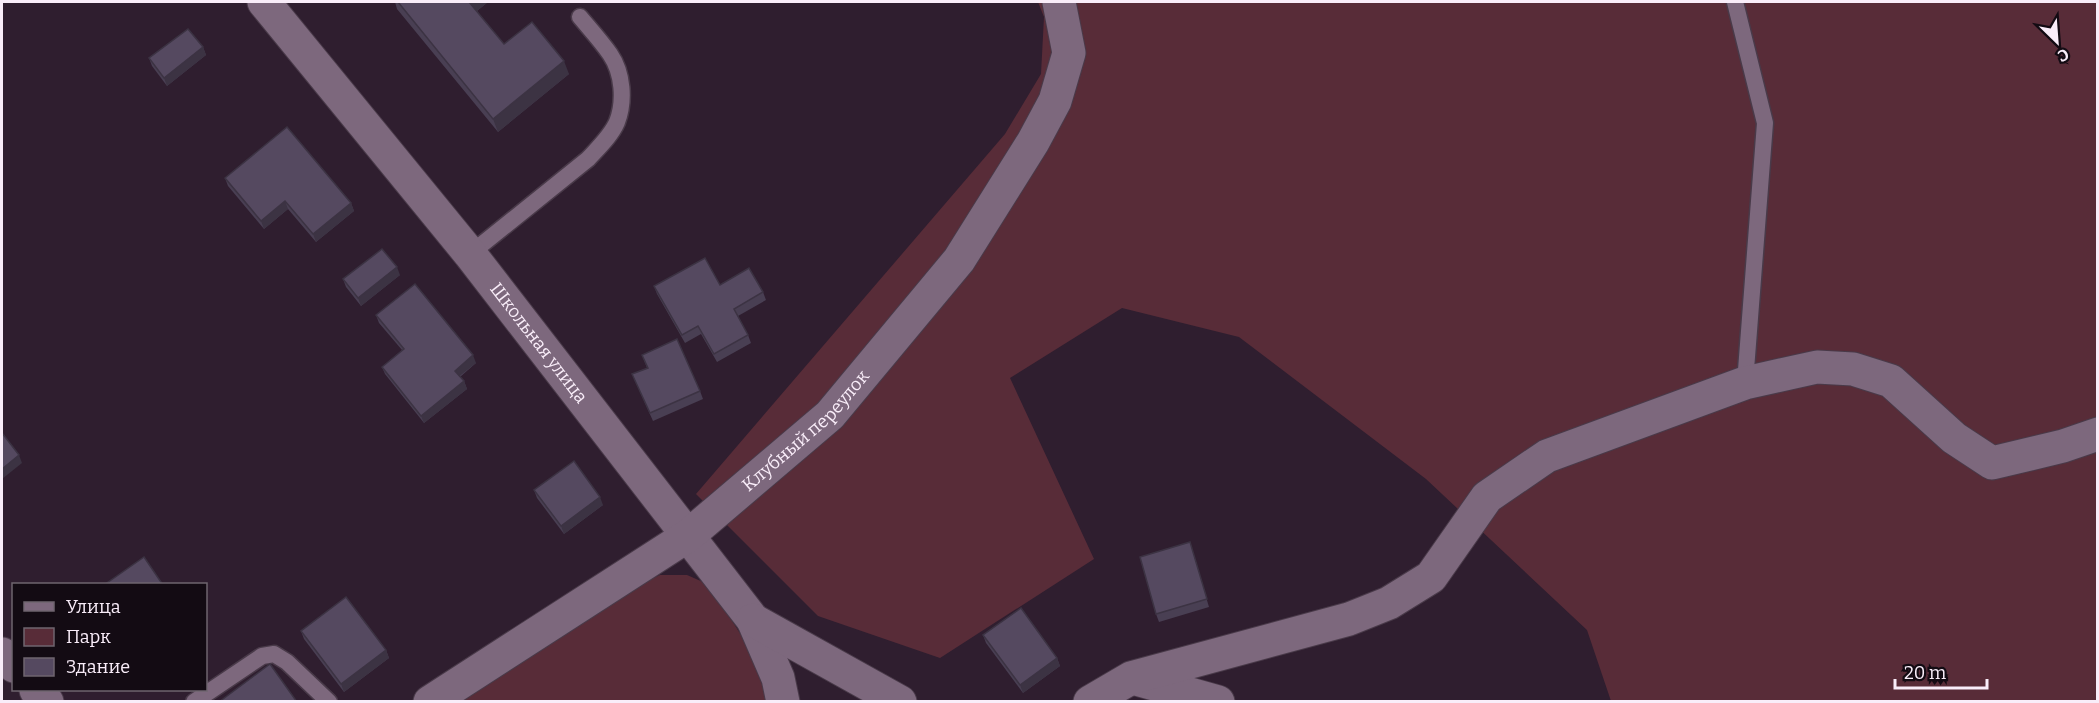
<svg xmlns="http://www.w3.org/2000/svg" width="2099" height="703" font-family="Bitter,serif">
<style>
.green{fill:#582c38}
.lines{fill:none;stroke-linecap:round;stroke-linejoin:round}
.lane-casing{stroke:#493a49;stroke-width:19}
.street-casing{stroke:#493a49;stroke-width:35}
.lane{stroke:#7d687d;stroke-width:16}
.street{stroke:#7d687d;stroke-width:33}
.wall{fill:#493f53}
.shaded-wall{fill:#3c3343}
.building{fill:#554960;stroke:#3c3343;stroke-width:1.5}
.labels{text-anchor:middle;stroke-width:4.5;stroke-linejoin:round;paint-order:stroke}
.street-label{font-size:18px;fill:#f9edf9;stroke:#130b13}
</style>
<rect width="100%" height="100%" fill="#2f1e2f"/>
<path class="green" d="M 1038,2 L 2097,2 L 2097,701 L 1611,701 L 1587,630 L 1426,479 L 1239,337 L 1122,308 L 1010,378 L 1094,559 L 940,658 L 818,616 L 696,494 L 1005,134 L 1041,74 L 1044,17 Z
M 660,575 L 687,575 L 703,582 L 721,604 L 745,641 L 769,702 L 459,702 L 626,590 Z"/>
<g class="lines">
<defs>
<path id="lane" d="M 1735,2 L 1765,123 L 1745,383
M 470,254 L 588,159 C 598,148 611,136 617,122 C 625,101 623,73 610,54 C 601,41 590,29 580,17
M 194,702 L 262,656 L 274,654 L 287,662 L 329,702"/>
<g id="street">
<path id="s1" d="M 264,2 L 470,254 L 753,620 L 778,678 L 783,702"/>
<path d="M 753,620 L 900,702"/>
<path d="M 2,654 L 14,666"/>
<path d="M 1133,678 L 1218,702"/>
<path d="M 36,690 L 47,702"/>
<path id="s2" d="M 430,702 L 689,535 L 830,415 L 959,260 L 1033,142 L 1055,101 L 1069,53 L 1059,2"/>
<path d="M 1090,702 L 1131,678 L 1349,619 L 1389,603 L 1431,577 L 1487,497 L 1547,456 L 1745,383 L 1817,367 L 1853,369 L 1891,381 L 1954,438 L 1992,463 L 2063,446 L 2098,434"/>
</g>
</defs>
<use href="#lane" class="lane-casing"/>
<use href="#street" class="street-casing"/>
<use href="#lane" class="lane"/>
<use href="#street" class="street"/>
</g>
<path class="wall" d="M 395,2 L 488,2 L 477,11 L 504,44 L 569,74 L 498,132 L 397,9 Z
M 203,47 L 206,55 L 167,86 L 152,66 L 149,58 Z
M 225,178 L 351,203 L 354,211 L 316,242 L 288,209 L 264,229 L 228,186 Z
M 400,275 L 361,306 L 346,287 L 343,279 Z
M 720,285 L 763,292 L 766,300 L 738,316 L 748,335 L 751,343 L 717,362 L 701,334 L 685,343 L 657,294 L 654,286 Z
M 376,315 L 476,363 L 460,377 L 464,381 L 467,389 L 424,423 L 385,374 L 382,367 L 402,350 L 379,323 Z
M 642,355 L 700,391 L 703,399 L 653,421 L 632,374 L 647,368 Z
M 534,490 L 603,505 L 564,534 L 537,498 Z
M 1192,550 L 1209,607 L 1159,622 L 1156,614 Z
M 301,631 L 386,650 L 389,658 L 344,692 L 304,639 Z
M 983,635 L 1057,658 L 1060,666 L 1023,693 L 986,643 Z"/>
<path class="shaded-wall" d="M 468,2 L 488,2 L 473,14 Z
M 203,47 L 206,55 L 167,86 L 164,78 Z
M 564,61 L 569,74 L 498,132 L 493,119 Z
M 285,201 L 288,209 L 264,229 L 261,221 Z
M 351,203 L 354,211 L 316,242 L 313,234 Z
M 397,267 L 400,275 L 361,306 L 358,298 Z
M 473,355 L 476,363 L 457,378 L 455,371 Z
M 464,381 L 467,389 L 424,423 L 421,416 Z
M 19,455 L 22,463 L 2,479 L 2,469 Z
M 600,497 L 603,505 L 564,534 L 561,526 Z
M 386,650 L 389,658 L 344,692 L 341,684 Z
M 1057,658 L 1060,666 L 1023,693 L 1020,685 Z"/>
<path class="building" d="M 398,2 L 469,2 L 504,44 L 532,22 L 564,61 L 493,119 Z
M 188,29 L 203,47 L 164,78 L 149,58 Z
M 287,127 L 351,203 L 313,234 L 285,201 L 261,221 L 225,178 Z
M 382,249 L 397,267 L 358,298 L 343,279 Z
M 705,258 L 720,285 L 749,268 L 763,292 L 734,309 L 748,335 L 714,354 L 698,326 L 682,335 L 654,286 Z
M 415,284 L 473,355 L 455,371 L 464,381 L 421,416 L 382,367 L 404,349 L 376,315 Z
M 677,339 L 700,391 L 650,413 L 632,374 L 648,368 L 642,355 Z
M 2,433 L 19,455 L 2,469 Z
M 574,461 L 600,497 L 561,526 L 534,490 Z
M 1190,542 L 1207,599 L 1156,614 L 1140,557 Z
M 144,557 L 163,585 L 104,585 Z
M 346,597 L 386,650 L 341,684 L 301,631 Z
M 1021,608 L 1057,658 L 1020,685 L 983,635 Z
M 270,664 L 297,702 L 219,702 Z"/>
<g class="labels">
<g class="street-label">
<text dy="6" stroke="none"><textPath href="#s1" startOffset="438">Школьная улица</textPath></text>
<text dy="6" stroke="none"><textPath href="#s2" startOffset="465">Клубный переулок</textPath></text>
</g>
</g>
<rect width="2099" height="703" fill="none" stroke="#f9edf9" stroke-width="6"/>
<rect x="12" y="583" width="195" height="108" fill="#130b13" stroke="#6f656f" stroke-width="1.5"/>
<rect x="24" y="602" width="30" height="9" fill="#7d687d" stroke="#6f656f" stroke-width="1.5"/>
<text x="66" y="613" font-size="18" fill="#f9edf9">Улица</text>
<rect x="24" y="628" width="30" height="18" fill="#582c38" stroke="#6f656f" stroke-width="1.5"/>
<text x="66" y="643" font-size="18" fill="#f9edf9">Парк</text>
<rect x="24" y="658" width="30" height="18" fill="#554960" stroke="#6f656f" stroke-width="1.5"/>
<text x="66" y="673" font-size="18" fill="#f9edf9">Здание</text>
<g transform="translate(2057 42) rotate(155)" stroke="#130b13" stroke-width="4.5" paint-order="stroke">
<path d="M0-4.5L10 22L0 15L-10 22Z" fill="#f9edf9"/>
<text y="-9" font-size="16" font-weight="bold" text-anchor="middle" fill="#f9edf9">С</text>
</g>
<path d="M1895 679v9h92v-9" fill="none" stroke="#f9edf9" stroke-width="3"/>
<text x="1904" y="679" font-size="18" fill="#f9edf9" stroke="#130b13" stroke-width="4.5" paint-order="stroke">20 m</text>
</svg>
